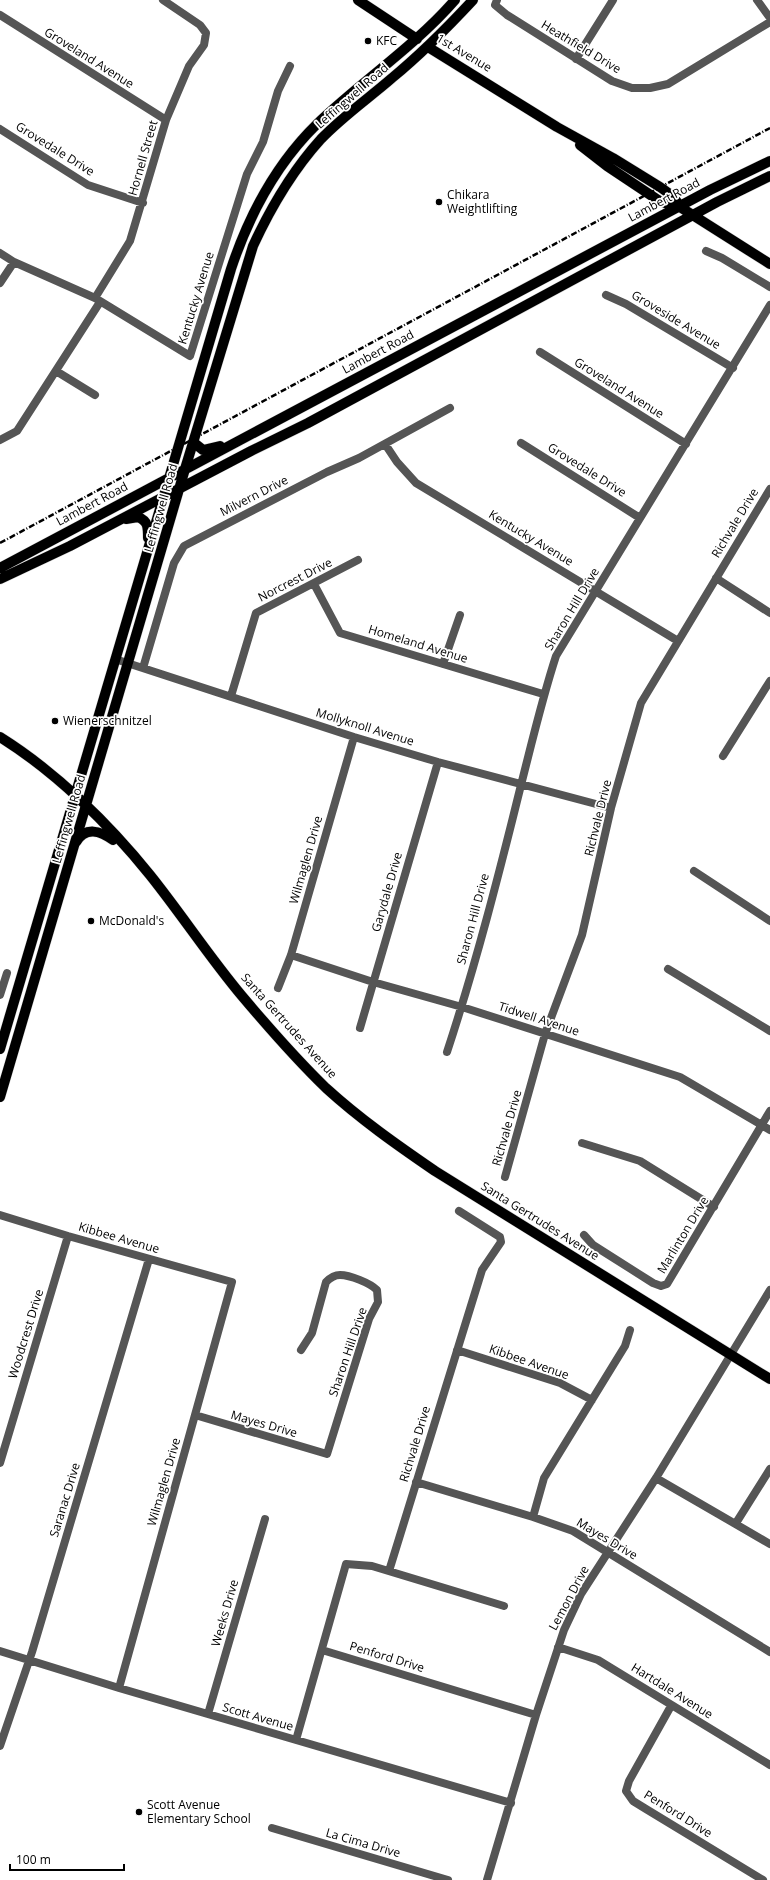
<svg xmlns="http://www.w3.org/2000/svg" width="770" height="1880" font-family="'Open Sans',sans-serif">
<style>
.lines{fill:none;stroke-linecap:round;stroke-linejoin:round}
.major-casing{stroke:#dbdbdb;stroke-width:11}
.minor{stroke:#555;stroke-width:8}
.major{stroke:#000;stroke-width:10}
.rail{stroke:#000;stroke-width:2.5;stroke-dasharray:6 2 1 2;stroke-linecap:butt}
.poi-dot{fill:#000;stroke:#fff;stroke-width:1.5}
.labels{text-anchor:middle;stroke-width:3.5;stroke-linejoin:round;paint-order:stroke}
.poi-label{font-size:12px;fill:#000;stroke:#fff;text-anchor:start}
.street-label{font-size:12px;fill:#000;stroke:#fff}
</style>
<rect width="100%" height="100%" fill="#fff"/>
<g class="lines">
<defs>
<path id="major" d="M 358,0 L 417,39
M 428,47 L 557,127 L 613,158 L 660,187 L 674,197 L 680,207
M 580,145 L 607,166 L 661,202 L 680,207 L 770,264
M 193,442 L 203,450 L 220,446
M 126,519 L 138,517 C 148,521 148,527 148,538
M 0,568 L 710,190 L 770,161
M 0,579 L 70,546 L 251,451 L 308,423 L 717,202 L 770,176
M 0,737 C 56,772 109,824 150,875 C 182,915 210,958 242,996 C 269,1028 296,1059 326,1088 C 360,1119 397,1145 435,1171 L 770,1379
M 76,842 C 86,826 100,831 113,840
M 0,1049 L 231,269 C 249,215 276,164 317,124 C 362,81 414,47 455,0
M 0,1097 L 185,469 L 253,246 C 271,207 292,171 321,139 C 343,116 369,98 392,78 C 421,54 447,28 473,0"/>
</defs>
<use href="#major" class="major-casing"/>
<path class="minor" d="M 497,0 L 495,5 L 507,15 L 612,81 L 632,88 L 650,88 L 668,84 L 770,22
M 757,0 L 770,18
M 0,15 L 166,120
M 576,59 L 613,0
M 0,129 L 88,185 L 143,203
M 706,251 L 722,258 L 770,287
M 0,253 L 14,262 L 95,298 L 190,356 L 247,174 L 263,142 L 278,91 L 290,66
M 0,283 L 14,262
M 606,295 L 626,304 L 733,368
M 95,298 L 130,241 L 166,120 L 189,66 L 204,45 L 206,33 L 200,25 L 163,0
M 540,352 L 686,444
M 56,371 L 95,395
M 0,440 L 17,431 L 100,302
M 521,443 L 640,518
M 385,444 L 397,462 L 416,483 L 678,641
M 716,578 L 770,613
M 314,584 L 340,633 L 543,694
M 115,659 L 354,737 L 438,762 L 611,808
M 443,664 L 460,615
M 143,668 L 174,563 L 184,546 L 327,472 L 359,458 L 450,408
M 231,696 L 256,613 L 358,560
M 723,756 L 770,681
M 694,871 L 770,921
M 291,955 L 373,982 L 462,1007 L 680,1077 L 770,1130
M 668,969 L 770,1031
M 278,988 L 291,955 L 354,737
M 0,995 L 7,973
M 360,1028 L 438,762
M 447,1052 C 476,964 499,874 521,785 C 532,742 542,699 556,656 L 770,305
M 582,1143 L 640,1161 L 714,1207
M 505,1177 L 545,1034 L 582,935 L 611,808 L 641,703 L 770,489
M 0,1215 L 68,1236 L 232,1282 L 119,1688
M 584,1235 L 593,1245 L 653,1283 L 661,1286 L 667,1284 L 770,1111
M 457,1350 L 560,1383 L 592,1400
M 195,1415 L 327,1454 L 369,1319 L 378,1302 L 377,1290 C 370,1283 350,1275 340,1275 C 334,1275 330,1278 326,1282 L 312,1333 L 301,1350
M 0,1463 L 68,1236
M 656,1478 L 770,1544
M 416,1482 L 533,1517 L 573,1531 L 770,1652
M 533,1517 L 544,1478 L 617,1359 L 625,1346 L 630,1330
M 736,1523 L 770,1469
M 389,1571 L 482,1270 L 501,1242 L 500,1237 L 459,1211
M 558,1647 L 598,1660 L 770,1765
M 322,1650 L 536,1715
M 0,1651 L 119,1688 L 511,1803
M 671,1706 L 629,1781 L 626,1791 L 633,1801 L 646,1809 L 763,1880
M 208,1714 L 265,1519
M 296,1740 L 346,1564 L 372,1566 L 504,1606
M 0,1746 L 32,1652 L 149,1259
M 272,1828 L 448,1880
M 487,1880 L 536,1715 L 564,1630 L 581,1594 L 656,1478 L 770,1290"/>
<use href="#major" class="major"/>
<path class="rail" d="M 0,543 L 770,128"/>
</g>
<g class="poi-dot">
<circle cx="368" cy="41" r="4"/>
<circle cx="439" cy="202" r="4"/>
<circle cx="55" cy="721" r="4"/>
<circle cx="91" cy="921" r="4"/>
<circle cx="139" cy="1812" r="4"/>
</g>
<g class="labels">
<g class="poi-label">
<text x="376" y="45">KFC</text>
<text x="447" y="199">Chikara<tspan x="447" dy="14">Weightlifting</tspan></text>
<text x="63" y="725">Wienerschnitzel</text>
<text x="99" y="925">McDonald's</text>
<text x="147" y="1809">Scott Avenue<tspan x="147" dy="14">Elementary School</tspan></text>
</g>
<g class="street-label">
<text transform="translate(581 47) rotate(31)" y="4">Heathfield Drive</text>
<text transform="translate(464 53) rotate(31)" y="4">1st Avenue</text>
<text transform="translate(89 58) rotate(32)" y="4">Groveland Avenue</text>
<text transform="translate(352 96) rotate(-41)" y="4">Leffingwell Road</text>
<text transform="translate(55 149) rotate(32)" y="4">Grovedale Drive</text>
<text transform="translate(143 158) rotate(-74)" y="4">Hornell Street</text>
<text transform="translate(664 200) rotate(-28)" y="4">Lambert Road</text>
<text transform="translate(196 298) rotate(-73)" y="4">Kentucky Avenue</text>
<text transform="translate(676 320) rotate(31)" y="4">Groveside Avenue</text>
<text transform="translate(378 352) rotate(-28)" y="4">Lambert Road</text>
<text transform="translate(619 388) rotate(32)" y="4">Groveland Avenue</text>
<text transform="translate(587 470) rotate(32)" y="4">Grovedale Drive</text>
<text transform="translate(254 496) rotate(-27)" y="4">Milvern Drive</text>
<text transform="translate(92 504) rotate(-28)" y="4">Lambert Road</text>
<text transform="translate(161 508) rotate(-74)" y="4">Leffingwell Road</text>
<text transform="translate(735 523) rotate(-59)" y="4">Richvale Drive</text>
<text transform="translate(531 538) rotate(31)" y="4">Kentucky Avenue</text>
<text transform="translate(295 580) rotate(-27)" y="4">Norcrest Drive</text>
<text transform="translate(572 609) rotate(-59)" y="4">Sharon Hill Drive</text>
<text transform="translate(418 644) rotate(17)" y="4">Homeland Avenue</text>
<text transform="translate(365 727) rotate(17)" y="4">Mollyknoll Avenue</text>
<text transform="translate(598 818) rotate(-76)" y="4">Richvale Drive</text>
<text transform="translate(69 819) rotate(-74)" y="4">Leffingwell Road</text>
<text transform="translate(306 860) rotate(-74)" y="4">Wilmaglen Drive</text>
<text transform="translate(387 892) rotate(-74)" y="4">Garydale Drive</text>
<text transform="translate(473 919) rotate(-75)" y="4">Sharon Hill Drive</text>
<text transform="translate(539 1019) rotate(18)" y="4">Tidwell Avenue</text>
<text transform="translate(289 1026) rotate(48)" y="4">Santa Gertrudes Avenue</text>
<text transform="translate(507 1128) rotate(-74)" y="4">Richvale Drive</text>
<text transform="translate(540 1221) rotate(32)" y="4">Santa Gertrudes Avenue</text>
<text transform="translate(683 1235) rotate(-59)" y="4">Marlinton Drive</text>
<text transform="translate(119 1238) rotate(16)" y="4">Kibbee Avenue</text>
<text transform="translate(26 1334) rotate(-73)" y="4">Woodcrest Drive</text>
<text transform="translate(348 1352) rotate(-71)" y="4">Sharon Hill Drive</text>
<text transform="translate(529 1362) rotate(19)" y="4">Kibbee Avenue</text>
<text transform="translate(264 1424) rotate(16)" y="4">Mayes Drive</text>
<text transform="translate(415 1444) rotate(-73)" y="4">Richvale Drive</text>
<text transform="translate(164 1482) rotate(-74)" y="4">Wilmaglen Drive</text>
<text transform="translate(65 1500) rotate(-73)" y="4">Saranac Drive</text>
<text transform="translate(607 1539) rotate(31)" y="4">Mayes Drive</text>
<text transform="translate(569 1598) rotate(-62)" y="4">Lemon Drive</text>
<text transform="translate(225 1613) rotate(-74)" y="4">Weeks Drive</text>
<text transform="translate(387 1657) rotate(17)" y="4">Penford Drive</text>
<text transform="translate(672 1691) rotate(32)" y="4">Hartdale Avenue</text>
<text transform="translate(258 1717) rotate(16)" y="4">Scott Avenue</text>
<text transform="translate(678 1814) rotate(32)" y="4">Penford Drive</text>
<text transform="translate(363 1843) rotate(16)" y="4">La Cima Drive</text>
</g>
</g>
<path d="M10 1864v6h114v-6" fill="none" stroke="#000000" stroke-width="2"/>
<text x="16" y="1864" font-size="12" fill="#000000" stroke="#ffffff" stroke-width="3" paint-order="stroke">100 m</text>
</svg>
